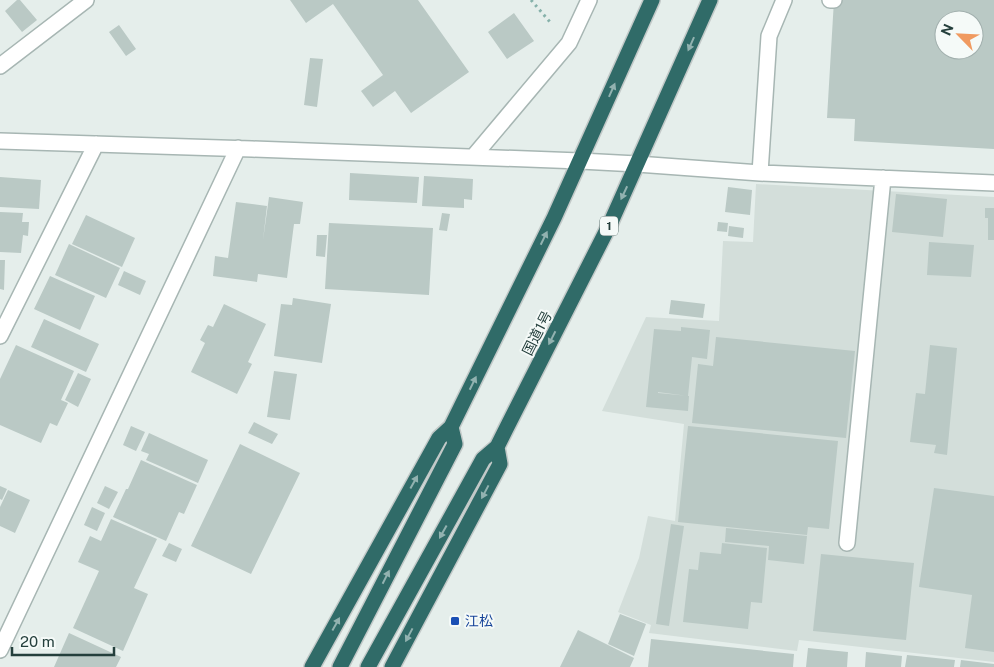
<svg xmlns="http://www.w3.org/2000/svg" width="994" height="667" font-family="'Public Sans','Noto Sans JP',sans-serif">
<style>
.built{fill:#d3deda}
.building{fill:#bac9c5;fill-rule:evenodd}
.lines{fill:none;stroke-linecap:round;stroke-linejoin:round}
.minor-casing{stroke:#a7b6b3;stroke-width:18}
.highway-casing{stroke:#c2c9c8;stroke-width:18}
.path{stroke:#86b1aa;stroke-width:3;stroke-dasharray:2.5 4;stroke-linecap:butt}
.minor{stroke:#fff;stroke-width:15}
.highway{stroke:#306b68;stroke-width:15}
.oneway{fill:#92b2b0}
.transit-dot{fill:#1a4fb4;stroke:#f5faf8;stroke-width:2}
.labels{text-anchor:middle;stroke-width:4;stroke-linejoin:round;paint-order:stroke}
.shield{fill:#f5faf8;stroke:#637774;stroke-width:1}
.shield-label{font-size:12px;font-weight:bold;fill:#243f3c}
.street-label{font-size:14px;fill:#243f3c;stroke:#f5faf8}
.transit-label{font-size:14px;fill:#164399;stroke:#f5faf8;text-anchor:start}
</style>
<rect width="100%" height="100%" fill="#e5eeeb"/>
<path class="built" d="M 756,184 L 994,197 L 994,662 L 799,640 L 797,651 L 649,633 L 651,625 L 618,612 L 639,558 L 648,516 L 675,521 L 684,424 L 602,411 L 646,317 L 719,321 L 723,241 L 753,242 Z"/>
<path class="building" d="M 17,0 L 20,0 L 37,20 L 22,32 L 5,11 Z
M 290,0 L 418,0 L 469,72 L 411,113 L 395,91 L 373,107 L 361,91 L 383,75 L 333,4 L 306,23 Z
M 834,0 L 994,0 L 994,149 L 854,141 L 855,119 L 827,118 ZM 944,20 L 974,20 L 974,50 L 944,50 Z
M 514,13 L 534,41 L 507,59 L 488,32 Z
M 119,25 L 136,49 L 126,56 L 109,32 Z
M 310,58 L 323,59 L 317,107 L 304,105 Z
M 350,173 L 419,177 L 417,203 L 349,200 Z
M 424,176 L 473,179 L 472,200 L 464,199 L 464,208 L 422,206 Z
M 0,177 L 41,180 L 39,209 L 0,207 Z
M 728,187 L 752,190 L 750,215 L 725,212 Z
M 896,194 L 947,199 L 943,237 L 892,232 Z
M 269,197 L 303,202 L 300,224 L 294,224 L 287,278 L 258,274 L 257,282 L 213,276 L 215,256 L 228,258 L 236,202 L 267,206 L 263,240 Z
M 985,208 L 994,208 L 994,240 L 988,240 L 988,218 L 985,218 Z
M 0,212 L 23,213 L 22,222 L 29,222 L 28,236 L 23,235 L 21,253 L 0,252 Z
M 442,213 L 450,214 L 447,231 L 439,230 Z
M 86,215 L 135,238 L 122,267 L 72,244 Z
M 718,222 L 728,223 L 727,232 L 717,231 Z
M 329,223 L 433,228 L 429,295 L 325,289 Z
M 729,226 L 744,228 L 743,238 L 728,236 Z
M 317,235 L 327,235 L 325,257 L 316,256 Z
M 929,242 L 974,245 L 971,277 L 927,275 Z
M 69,244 L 120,268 L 106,298 L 55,275 Z
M 0,260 L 5,260 L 4,290 L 0,289 Z
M 124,271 L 146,281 L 140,295 L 118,285 Z
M 50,276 L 95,296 L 80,330 L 34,309 Z
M 293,298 L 331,304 L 322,363 L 274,356 L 281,304 L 292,305 Z
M 671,300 L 705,304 L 703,318 L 669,314 Z
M 224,304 L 266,324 L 248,362 L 252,364 L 237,394 L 191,372 L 205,343 L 200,340 L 208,325 L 213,327 Z
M 44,319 L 99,344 L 86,372 L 31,347 Z
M 681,327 L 710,330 L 707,359 L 692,357 L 688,396 L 658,392 L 658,393 L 689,396 L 688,411 L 646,407 L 654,329 L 681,331 Z
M 716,337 L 855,351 L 846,438 L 692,423 L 698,364 L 713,366 Z
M 16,345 L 74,371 L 61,400 L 68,403 L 57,426 L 50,423 L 41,443 L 0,425 L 0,379 Z
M 930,345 L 957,348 L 947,455 L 934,453 L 936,445 L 910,442 L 916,393 L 925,394 Z
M 274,371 L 297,374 L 290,420 L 267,417 Z
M 78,373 L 91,379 L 78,407 L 65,400 Z
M 254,422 L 278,434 L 272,444 L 248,433 Z
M 131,426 L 145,432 L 136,451 L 123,445 Z
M 688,426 L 838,441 L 829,529 L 808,527 L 807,535 L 678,522 Z
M 149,433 L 208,460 L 198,483 L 146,460 L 149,454 L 141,451 Z
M 240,444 L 300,473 L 251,574 L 191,546 Z
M 141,460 L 197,485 L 184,514 L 179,512 L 166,541 L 113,517 L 126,489 L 128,489 Z
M 0,486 L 7,489 L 2,500 L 0,499 Z
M 105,486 L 118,492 L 109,509 L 97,503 Z
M 934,488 L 994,496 L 994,652 L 965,648 L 972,595 L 919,587 Z
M 8,490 L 30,500 L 15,533 L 0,526 L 0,507 Z
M 92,507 L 105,513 L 97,531 L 84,525 Z
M 111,519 L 157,539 L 134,588 L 148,594 L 123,651 L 73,628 L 99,571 L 78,562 L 90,536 L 101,541 Z
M 671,524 L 684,526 L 669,626 L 656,624 Z
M 726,528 L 807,536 L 804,564 L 768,560 L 769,546 L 725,542 Z
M 169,543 L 182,549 L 176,562 L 162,556 Z
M 722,543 L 767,548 L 762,603 L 751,602 L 748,629 L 683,622 L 689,569 L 698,570 L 700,552 L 721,554 Z
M 821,554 L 914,563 L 906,640 L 813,631 Z
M 620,614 L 646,624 L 634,656 L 608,644 Z
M 578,630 L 634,658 L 630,667 L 560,667 Z
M 69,633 L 121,657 L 116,667 L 54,667 Z
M 651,639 L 794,654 L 793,667 L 648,667 Z
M 808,648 L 848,652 L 847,667 L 806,667 Z
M 866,652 L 902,656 L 901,667 L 865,667 Z
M 907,655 L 955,660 L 954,667 L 905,667 Z
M 961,660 L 994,664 L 994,667 L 960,667 Z"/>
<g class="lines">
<defs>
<path id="minor" d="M 830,0 L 834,0
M 0,66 L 86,0
M 0,141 L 252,149 L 580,161 L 637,164 L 760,173 L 994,183
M 473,157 L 569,43 L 589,0
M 760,173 L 769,36 L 784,0
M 0,336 L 96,144
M 847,543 L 883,178
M 0,650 L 238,148"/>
<path id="highway" d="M 312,667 L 439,438 L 451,427
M 340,667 L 455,444 L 451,427 L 554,218 L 652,0
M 368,667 L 483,459 L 497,447 L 506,429 L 611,222 L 710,0
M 392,667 L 500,464 L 497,447"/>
</defs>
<use href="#minor" class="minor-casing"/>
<use href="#highway" class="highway-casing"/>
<path class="path" d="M 531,0 L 550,22"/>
<use href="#minor" class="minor"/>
<use href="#highway" class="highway"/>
</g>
<defs><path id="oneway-solid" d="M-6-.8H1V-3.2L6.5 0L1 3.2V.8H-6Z" transform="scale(1.25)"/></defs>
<g class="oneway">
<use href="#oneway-solid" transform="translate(691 44) rotate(114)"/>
<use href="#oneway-solid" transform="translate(612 90) rotate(-66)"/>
<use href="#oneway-solid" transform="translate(624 193) rotate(115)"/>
<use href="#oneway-solid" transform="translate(544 238) rotate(-64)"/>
<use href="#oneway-solid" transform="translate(552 338) rotate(117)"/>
<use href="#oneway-solid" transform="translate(473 383) rotate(-64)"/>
<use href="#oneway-solid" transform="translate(414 482) rotate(-61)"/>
<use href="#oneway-solid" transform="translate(485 492) rotate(118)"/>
<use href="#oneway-solid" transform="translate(443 532) rotate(119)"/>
<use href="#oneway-solid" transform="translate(386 577) rotate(-63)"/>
<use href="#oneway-solid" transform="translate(336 624) rotate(-61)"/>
<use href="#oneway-solid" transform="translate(409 635) rotate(118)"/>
</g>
<rect class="transit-dot" x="450" y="616" width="10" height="10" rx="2.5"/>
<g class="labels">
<rect class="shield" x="600" y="216.5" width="18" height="19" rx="4"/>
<g class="shield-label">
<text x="609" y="230">1</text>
</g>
<g class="street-label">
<text transform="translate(537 333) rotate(-63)" y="5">国道1号</text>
</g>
<g class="transit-label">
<text x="465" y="626">江松</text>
</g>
</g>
<g transform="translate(959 35) rotate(294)"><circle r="24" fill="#f5faf8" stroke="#a1afad"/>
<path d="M0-4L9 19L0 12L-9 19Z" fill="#f09a60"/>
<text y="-8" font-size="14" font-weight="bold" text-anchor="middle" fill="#243f3c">N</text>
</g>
<path d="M12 647v8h102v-8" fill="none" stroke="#243f3c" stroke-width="2.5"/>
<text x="20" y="647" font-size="15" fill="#243f3c" stroke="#f5faf8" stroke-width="4" paint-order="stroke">20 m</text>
</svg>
